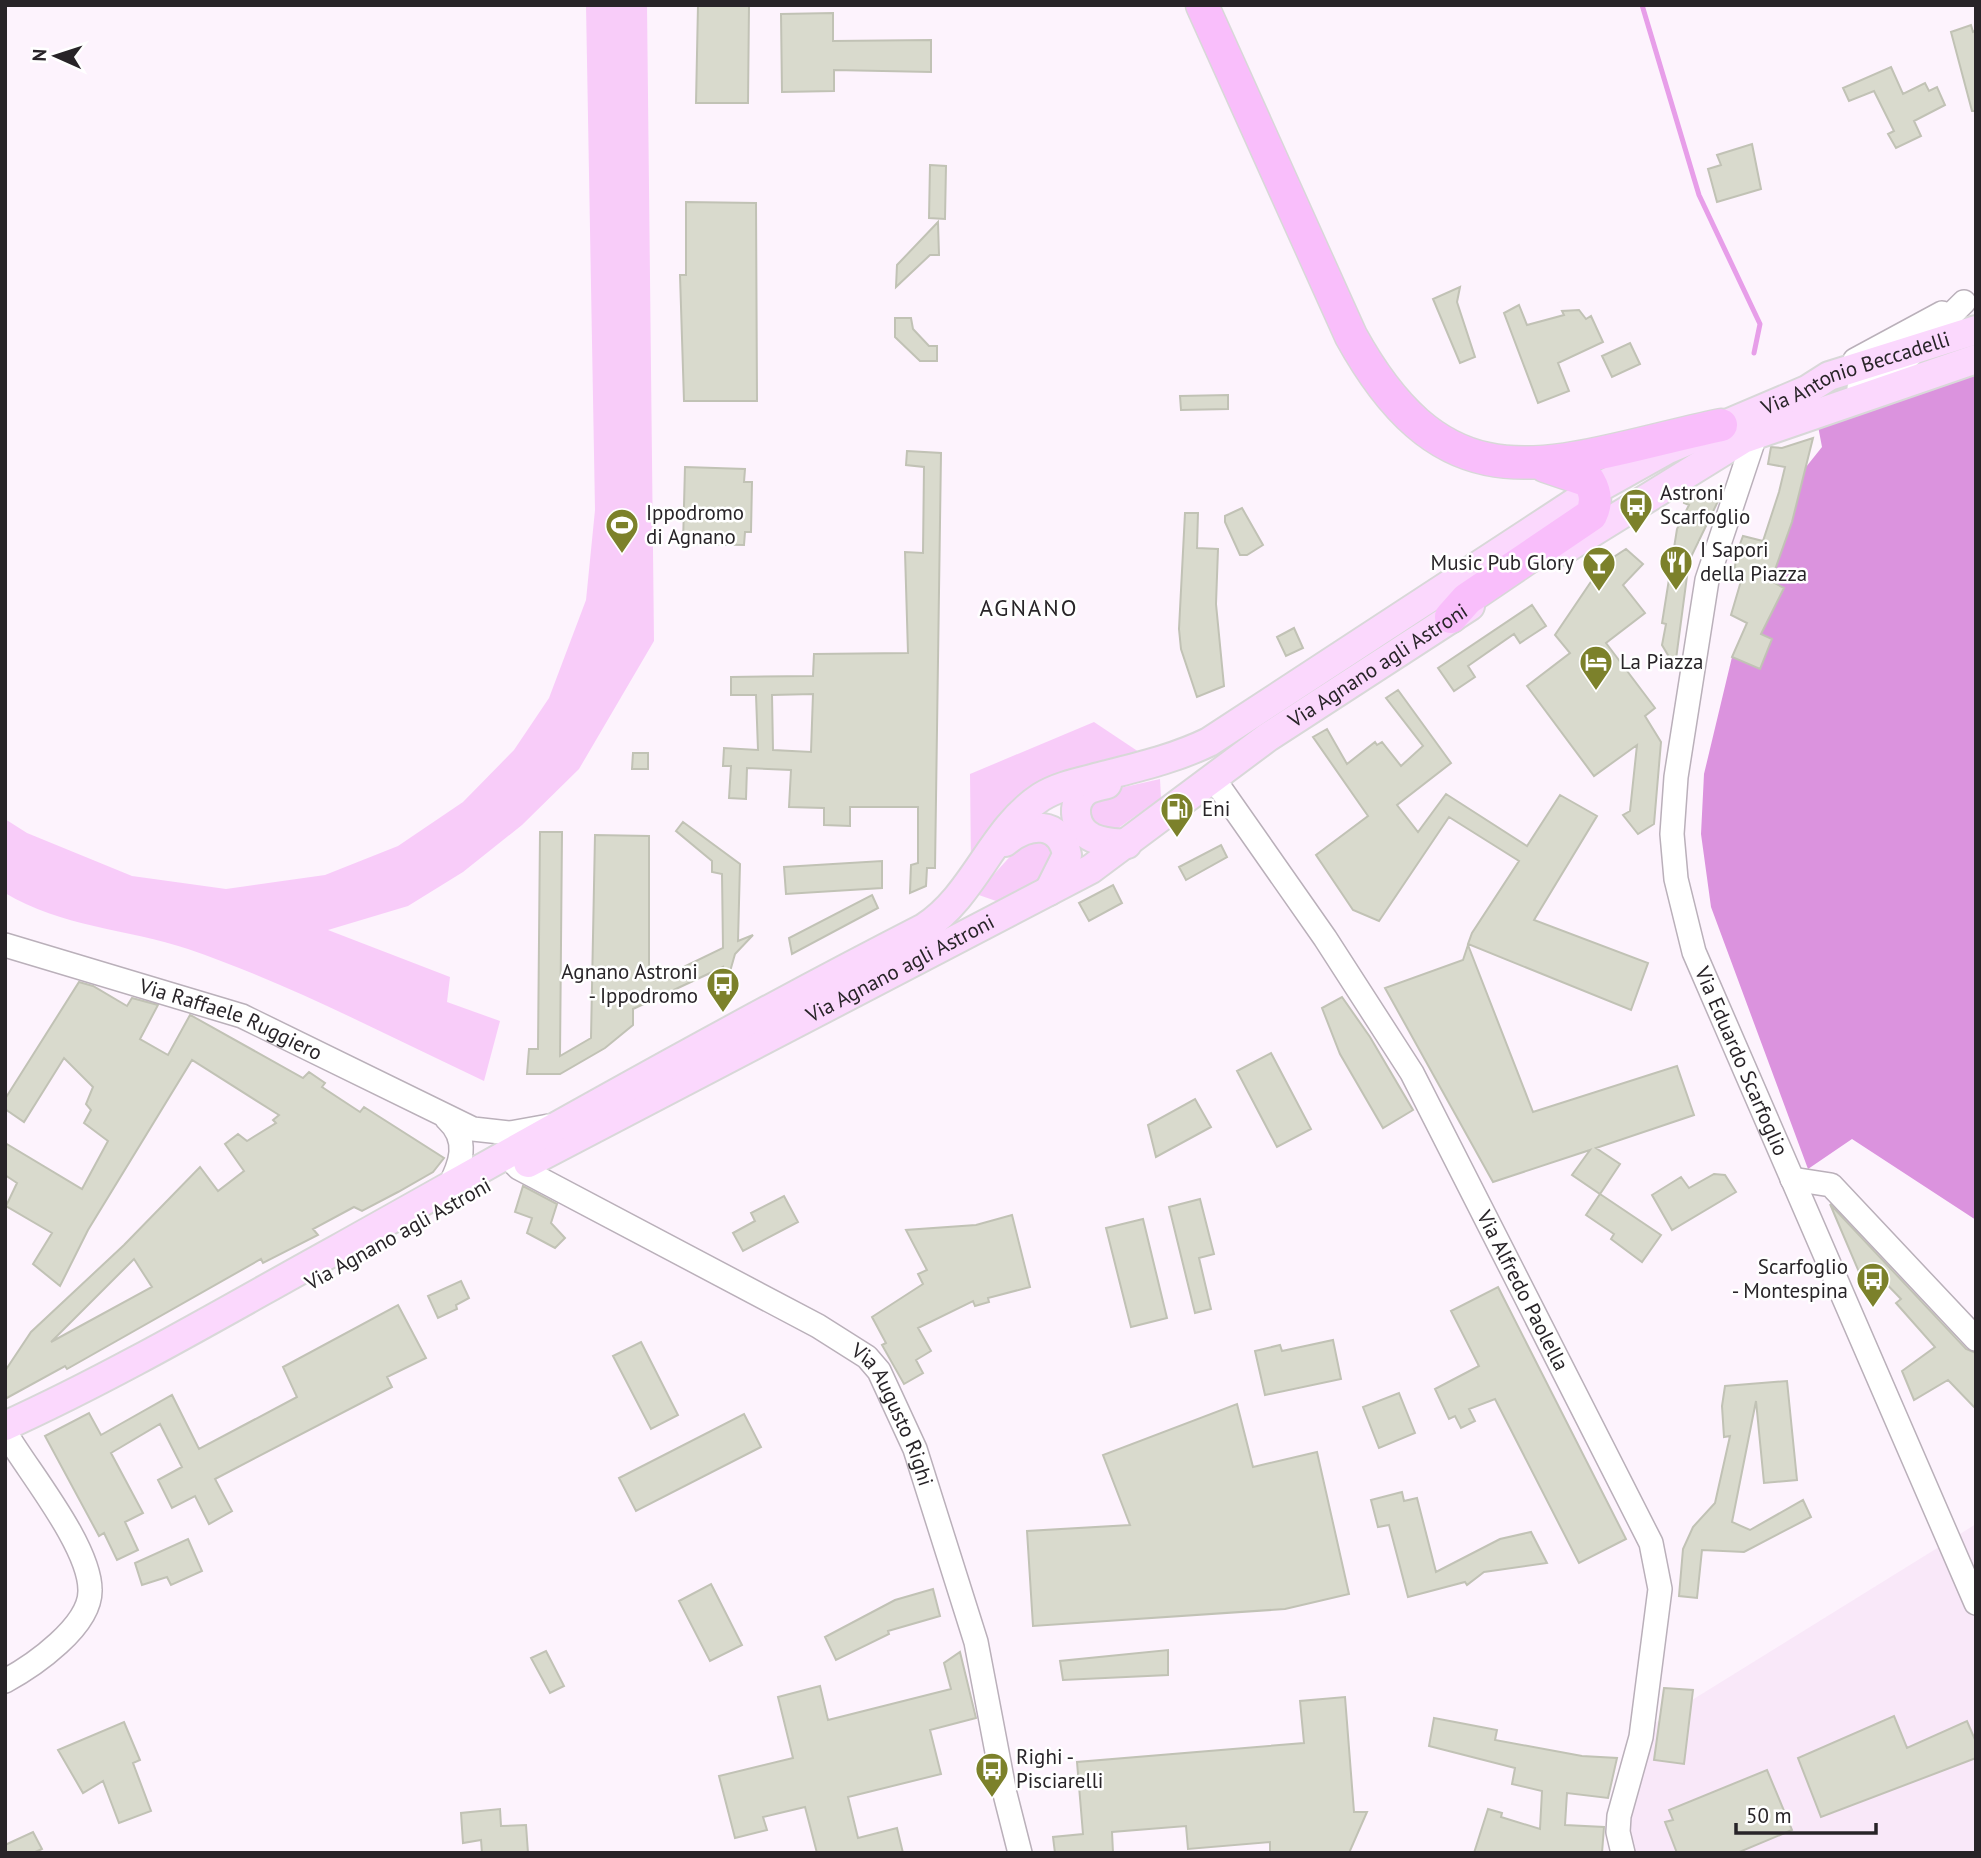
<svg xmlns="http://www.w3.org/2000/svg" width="1981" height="1858" font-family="'PT Sans',sans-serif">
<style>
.built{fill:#f9e8f9}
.green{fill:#f8ccf9}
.forest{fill:#db93de}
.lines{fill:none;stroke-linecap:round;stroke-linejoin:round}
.stream{stroke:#e79ee9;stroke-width:5}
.building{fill:#d9dacd;stroke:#c1c2b5;stroke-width:2;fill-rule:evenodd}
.minor-casing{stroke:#bab0ba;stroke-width:26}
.major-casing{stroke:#d8d8d8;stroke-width:32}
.highway-casing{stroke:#d8d8d8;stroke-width:35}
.minor{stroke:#fff;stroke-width:23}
.major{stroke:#fbd8fd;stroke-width:28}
.highway{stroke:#f9befb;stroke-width:32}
.labels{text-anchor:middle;stroke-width:5;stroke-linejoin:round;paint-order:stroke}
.street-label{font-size:21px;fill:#282428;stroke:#fff}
.poi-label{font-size:21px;fill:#282428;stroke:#fff;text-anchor:start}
.neighbourhood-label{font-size:23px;letter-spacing:2px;fill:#282428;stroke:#fff}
</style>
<rect width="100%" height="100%" fill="#fdf3fd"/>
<path class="built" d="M 1976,1524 L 1976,1853 L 1618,1853 L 1634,1736 Z"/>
<path class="green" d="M 586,5 L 647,5 L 654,641 L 579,769 L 522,825 L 463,872 L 408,906 L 328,930 L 450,977 L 447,1002 L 500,1021 L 484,1081 C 386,1035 290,984 188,949 C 128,929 61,927 5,893 L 5,819 L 27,833 L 132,876 L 226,889 L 325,875 L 398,846 L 463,802 L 514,750 L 549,698 L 586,600 L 595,510 Z
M 1094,722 L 1142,754 L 1068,775 L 1014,800 L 971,865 L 970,774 Z
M 1160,779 L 1161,798 L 1117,829 L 1091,827 L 1087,805 L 1098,793 Z
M 1040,836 L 1058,854 L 1043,877 L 996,901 L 976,894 L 1024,841 Z"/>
<path class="forest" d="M 1976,373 L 1976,1220 L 1852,1139 L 1808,1169 L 1711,907 L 1701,834 L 1704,774 L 1732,657 L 1760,669 L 1772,639 L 1761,634 L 1784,589 L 1771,581 L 1792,522 L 1806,467 L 1822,447 L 1818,426 Z"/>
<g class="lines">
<path class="stream" d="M 1642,5 L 1699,195 L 1760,324 L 1754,353"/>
</g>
<path class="building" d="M 698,5 L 749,5 L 748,103 L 696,103 Z
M 833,13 L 833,41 L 931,40 L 931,72 L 834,70 L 834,91 L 782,92 L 781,14 Z
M 1971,25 L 1973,32 L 1976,31 L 1976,111 L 1972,111 L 1951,32 Z
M 1891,67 L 1903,94 L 1925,83 L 1929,91 L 1937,87 L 1945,105 L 1914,121 L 1921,136 L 1896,148 L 1888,134 L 1894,131 L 1874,91 L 1849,101 L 1843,88 Z
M 1752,144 L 1761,189 L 1717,202 L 1708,169 L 1721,165 L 1717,155 Z
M 930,165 L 946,166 L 945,219 L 929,218 Z
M 686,202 L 756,203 L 757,401 L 684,401 L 680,275 L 686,275 Z
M 938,222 L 939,255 L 930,255 L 896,287 L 897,265 Z
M 1460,287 L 1457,302 L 1475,357 L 1460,363 L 1433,299 Z
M 1519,305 L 1527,325 L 1564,315 L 1562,311 L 1579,310 L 1586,319 L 1591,316 L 1603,342 L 1558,363 L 1569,391 L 1538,403 L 1504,313 Z
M 895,318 L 911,318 L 913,329 L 929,346 L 937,346 L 937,361 L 920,361 L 895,337 Z
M 1630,343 L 1640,364 L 1612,377 L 1602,356 Z
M 1228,395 L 1228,409 L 1181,410 L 1180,396 Z
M 1813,438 L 1792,522 L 1771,581 L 1784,588 L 1761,634 L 1772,639 L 1760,669 L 1732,657 L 1747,623 L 1731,615 L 1741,581 L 1734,579 L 1736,555 L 1743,536 L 1763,541 L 1779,492 L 1785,467 L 1768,464 L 1771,447 L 1782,448 Z
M 907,451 L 941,453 L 935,868 L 927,868 L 926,886 L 910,893 L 911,865 L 918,863 L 918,807 L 850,807 L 850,826 L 824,825 L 824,808 L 789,807 L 791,770 L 747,768 L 746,799 L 729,798 L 731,766 L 723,766 L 724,748 L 758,750 L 756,695 L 731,695 L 731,677 L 813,676 L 814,654 L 908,653 L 905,552 L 923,553 L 924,467 L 906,465 ZM 813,694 L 811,752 L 773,750 L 772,695 Z
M 685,467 L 745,469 L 744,482 L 752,482 L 751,532 L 745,532 L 744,545 L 683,544 Z
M 1693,489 L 1721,495 L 1689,561 L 1675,667 L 1662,645 L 1666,624 L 1662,623 L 1677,529 L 1689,505 L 1684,503 L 1686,494 Z
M 1242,508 L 1263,545 L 1247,555 L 1240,555 L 1225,522 L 1225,516 Z
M 1185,513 L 1198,513 L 1197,548 L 1218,549 L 1216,604 L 1224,686 L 1197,697 L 1181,649 L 1179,629 Z
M 1626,549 L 1643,564 L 1623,585 L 1645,613 L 1606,643 L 1655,708 L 1645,716 L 1661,742 L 1654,824 L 1638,834 L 1623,815 L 1630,811 L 1637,745 L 1594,776 L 1527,686 L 1570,653 L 1555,635 L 1603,564 Z
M 1532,605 L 1546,626 L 1520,643 L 1514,634 L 1468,666 L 1475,677 L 1454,691 L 1438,668 Z
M 1294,628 L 1303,648 L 1286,656 L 1277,637 Z
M 1398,690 L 1451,763 L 1397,805 L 1418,832 L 1446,794 L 1527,846 L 1560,795 L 1597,816 L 1534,920 L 1648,963 L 1631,1010 L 1468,944 L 1472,933 L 1519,861 L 1449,817 L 1379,921 L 1353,910 L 1316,855 L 1368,816 L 1313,737 L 1327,729 L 1347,764 L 1375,742 L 1377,745 L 1382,742 L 1401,766 L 1423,746 L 1386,698 Z
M 633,753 L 648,753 L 648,769 L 632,769 Z
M 683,822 L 740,864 L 738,941 L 753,935 L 735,954 L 727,982 L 722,981 L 723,967 L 633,1009 L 633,1025 L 605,1048 L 560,1074 L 527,1074 L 529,1049 L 538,1049 L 540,832 L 562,832 L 560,1056 L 591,1038 L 595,835 L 649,836 L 649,972 L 662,967 L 665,976 L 723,948 L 722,874 L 712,872 L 712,861 L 676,831 Z
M 1221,845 L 1227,857 L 1186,880 L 1179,867 Z
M 882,861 L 882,888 L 786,894 L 784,867 Z
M 1113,885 L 1122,903 L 1089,921 L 1079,903 Z
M 872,895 L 878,908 L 792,954 L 789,938 Z
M 1468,945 L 1533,1112 L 1677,1066 L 1694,1115 L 1596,1148 L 1620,1164 L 1600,1194 L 1572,1175 L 1590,1150 L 1493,1182 L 1385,988 L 1463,960 Z
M 79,982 L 93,986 L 127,1006 L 132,998 L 158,1005 L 140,1039 L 168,1055 L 190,1015 L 192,1016 L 303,1078 L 309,1072 L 325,1083 L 322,1087 L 360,1112 L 364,1107 L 444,1158 L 433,1172 L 398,1192 L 362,1211 L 354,1207 L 313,1229 L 318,1235 L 263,1263 L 261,1259 L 67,1369 L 65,1366 L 5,1399 L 5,1371 L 31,1332 L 124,1245 L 200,1167 L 218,1191 L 244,1171 L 225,1144 L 238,1134 L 247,1141 L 276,1123 L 273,1120 L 279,1115 L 192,1060 L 88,1230 L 60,1286 L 33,1264 L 52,1233 L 6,1206 L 17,1183 L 5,1175 L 5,1143 L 82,1189 L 108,1141 L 84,1123 L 91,1110 L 86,1104 L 93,1087 L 64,1058 L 24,1122 L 5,1109 L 5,1099 ZM 134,1259 L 152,1287 L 51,1342 Z
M 1342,997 L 1370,1037 L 1413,1110 L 1383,1128 L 1340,1054 L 1322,1008 Z
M 1271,1053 L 1311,1129 L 1277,1147 L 1237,1071 Z
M 1195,1099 L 1211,1127 L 1156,1157 L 1148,1125 Z
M 1714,1174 L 1725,1175 L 1736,1192 L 1672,1230 L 1652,1195 L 1681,1177 L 1689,1188 Z
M 523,1186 L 557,1204 L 551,1223 L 565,1238 L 555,1248 L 527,1233 L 532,1218 L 515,1212 Z
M 1600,1194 L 1661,1235 L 1642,1262 L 1611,1239 L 1614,1234 L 1586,1215 Z
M 784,1196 L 798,1222 L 743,1251 L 733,1233 L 755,1221 L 751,1213 Z
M 1200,1199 L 1214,1254 L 1199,1258 L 1211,1309 L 1195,1313 L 1169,1207 Z
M 1830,1204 L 1966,1349 L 1976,1353 L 1976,1409 L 1948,1380 L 1914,1400 L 1902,1371 L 1935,1347 L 1896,1303 L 1901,1299 L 1873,1270 L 1862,1279 Z
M 1012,1215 L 1030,1287 L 988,1298 L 989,1302 L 975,1306 L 973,1301 L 918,1328 L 931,1351 L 916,1360 L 923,1373 L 904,1384 L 882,1345 L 886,1343 L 872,1317 L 923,1284 L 918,1274 L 927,1270 L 906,1230 L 976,1225 Z
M 1143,1219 L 1167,1318 L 1131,1327 L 1106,1228 Z
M 461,1281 L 469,1298 L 456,1305 L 457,1309 L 438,1318 L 428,1296 Z
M 1498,1287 L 1626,1539 L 1579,1563 L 1495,1399 L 1469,1409 L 1475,1421 L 1461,1428 L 1455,1416 L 1449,1419 L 1435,1389 L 1479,1366 L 1451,1311 Z
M 398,1305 L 426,1358 L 387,1377 L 392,1387 L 215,1479 L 232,1511 L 209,1524 L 195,1496 L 172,1508 L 158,1480 L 182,1467 L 160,1424 L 111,1453 L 143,1513 L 125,1522 L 138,1550 L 117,1560 L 104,1533 L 99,1536 L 45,1436 L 89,1413 L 101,1435 L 172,1395 L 199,1449 L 297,1397 L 283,1367 Z
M 1333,1340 L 1341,1379 L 1265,1395 L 1255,1351 L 1280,1345 L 1282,1351 Z
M 641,1342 L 678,1415 L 651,1429 L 613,1356 Z
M 1787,1381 L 1797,1480 L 1764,1483 L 1756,1401 L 1732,1522 L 1750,1530 L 1803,1500 L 1811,1517 L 1744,1552 L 1702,1550 L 1697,1598 L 1679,1596 L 1683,1549 L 1693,1527 L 1715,1503 L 1730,1436 L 1724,1437 L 1722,1406 L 1725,1386 Z
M 1399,1393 L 1415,1433 L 1379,1448 L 1363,1407 Z
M 1237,1404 L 1253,1467 L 1317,1452 L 1349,1594 L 1285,1609 L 1033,1626 L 1027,1531 L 1130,1525 L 1103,1455 Z
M 744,1414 L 761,1447 L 636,1511 L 619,1478 Z
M 1402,1492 L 1404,1501 L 1417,1498 L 1436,1572 L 1500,1539 L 1531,1532 L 1547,1563 L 1484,1572 L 1467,1585 L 1465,1582 L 1408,1597 L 1389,1525 L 1378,1527 L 1371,1500 Z
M 188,1539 L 202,1571 L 171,1585 L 167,1577 L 142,1585 L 135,1563 Z
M 711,1584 L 742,1645 L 710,1661 L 679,1601 Z
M 933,1589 L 940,1616 L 888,1631 L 889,1634 L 836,1660 L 825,1637 L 895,1600 Z
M 1168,1650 L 1168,1675 L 1063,1680 L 1060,1661 Z
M 546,1651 L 564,1686 L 550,1693 L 531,1658 Z
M 960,1652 L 976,1718 L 930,1730 L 941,1774 L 848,1797 L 858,1838 L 897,1828 L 903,1853 L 817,1853 L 805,1807 L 763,1817 L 767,1830 L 735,1838 L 719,1776 L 793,1758 L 778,1697 L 820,1686 L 828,1720 L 951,1689 L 944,1663 Z
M 1664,1688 L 1693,1690 L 1684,1764 L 1654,1760 Z
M 1345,1697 L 1354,1812 L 1367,1812 L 1349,1853 L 1270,1853 L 1270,1842 L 1188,1849 L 1186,1826 L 1112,1832 L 1113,1853 L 1055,1853 L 1053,1837 L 1083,1834 L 1077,1762 L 1304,1743 L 1300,1701 Z
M 1894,1716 L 1907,1748 L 1967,1721 L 1976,1742 L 1976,1758 L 1821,1817 L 1798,1758 Z
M 1434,1718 L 1497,1730 L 1495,1740 L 1582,1756 L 1617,1758 L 1608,1798 L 1567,1793 L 1565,1825 L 1604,1827 L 1602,1853 L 1474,1853 L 1488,1809 L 1502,1813 L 1501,1817 L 1540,1829 L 1542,1791 L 1512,1784 L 1515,1768 L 1429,1746 Z
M 124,1722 L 140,1760 L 133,1763 L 151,1811 L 119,1823 L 103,1781 L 83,1793 L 58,1750 Z
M 1767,1770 L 1792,1830 L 1737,1853 L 1677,1853 L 1665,1822 L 1673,1820 L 1669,1810 Z
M 500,1809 L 501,1826 L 526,1825 L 528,1853 L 482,1853 L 481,1840 L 463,1843 L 461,1813 Z
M 33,1832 L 42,1849 L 33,1853 L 5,1853 L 5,1845 Z"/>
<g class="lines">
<defs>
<g id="minor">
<path d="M 1855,360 L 1942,313"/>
<path d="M 1859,388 L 1900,365 L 1964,302"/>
<path id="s1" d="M 1756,433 L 1707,580 L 1676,777 L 1672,834 L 1676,879 L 1694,952 L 1976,1603"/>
<path id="s2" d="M 1213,778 L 1325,938 L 1412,1073 L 1651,1543 L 1660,1589 L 1641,1737 L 1619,1816 L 1618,1832 L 1623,1853"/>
<path id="s3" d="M 5,945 L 242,1016 L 473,1129 L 510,1133 L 549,1126"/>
<path d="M 447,1119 C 470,1140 461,1164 448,1189"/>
<path id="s4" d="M 510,1159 L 519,1168 L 818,1326 L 867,1357 L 879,1371 L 915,1449 L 976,1642 L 1005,1794 L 1020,1853"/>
<path d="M 1792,1179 L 1831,1185 L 1976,1339"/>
<path d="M 5,1681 C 33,1666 91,1626 90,1590 C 90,1548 33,1477 10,1440"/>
</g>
<g id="major">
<path d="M 1562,551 L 1743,439 L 1976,359"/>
<path d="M 1107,784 C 1100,786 1092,787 1086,791 C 1069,804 1075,830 1093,838 C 1103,843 1115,843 1127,844"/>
<path d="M 1005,842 C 1028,822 1061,820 1067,855 L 1049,891"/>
<path id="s5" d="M 528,1163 L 1091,869 L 1268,737 L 1470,606"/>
<path id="s6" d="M 5,1426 C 119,1374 227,1310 336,1250 C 531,1141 725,1030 924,928 C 975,895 991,830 1041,797 C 1060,785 1086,781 1107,775 C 1142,766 1176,758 1209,742 L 1591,492 L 1668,449 L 1807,390 L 1829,376 L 1976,330"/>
</g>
<path id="highway" d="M 1202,5 L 1351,336 C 1452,519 1555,460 1721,425
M 1451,617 L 1467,599 L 1591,515 C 1597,503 1596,493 1589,481 L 1545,466"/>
</defs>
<use href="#minor" class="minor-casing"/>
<use href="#major" class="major-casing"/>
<use href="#highway" class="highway-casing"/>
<use href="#minor" class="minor"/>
<use href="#major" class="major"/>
<use href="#highway" class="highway"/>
</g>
<defs>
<symbol id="bus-pin" viewBox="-11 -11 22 30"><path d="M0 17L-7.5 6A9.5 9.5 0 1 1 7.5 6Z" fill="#7c812b" stroke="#fff"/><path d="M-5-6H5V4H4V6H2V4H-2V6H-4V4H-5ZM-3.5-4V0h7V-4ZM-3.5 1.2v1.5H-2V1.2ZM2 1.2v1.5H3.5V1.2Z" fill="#fff"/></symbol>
<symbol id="stadium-pin" viewBox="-11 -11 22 30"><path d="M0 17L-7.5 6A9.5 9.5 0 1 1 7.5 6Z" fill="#7c812b" stroke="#fff"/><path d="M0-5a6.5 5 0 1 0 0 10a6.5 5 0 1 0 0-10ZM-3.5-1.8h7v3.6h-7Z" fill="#fff"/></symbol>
<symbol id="restaurant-pin" viewBox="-11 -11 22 30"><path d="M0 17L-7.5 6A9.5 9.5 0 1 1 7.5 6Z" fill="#7c812b" stroke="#fff"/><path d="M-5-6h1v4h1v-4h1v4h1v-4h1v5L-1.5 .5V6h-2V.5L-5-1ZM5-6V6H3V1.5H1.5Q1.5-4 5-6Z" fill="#fff"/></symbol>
<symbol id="bar-pin" viewBox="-11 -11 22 30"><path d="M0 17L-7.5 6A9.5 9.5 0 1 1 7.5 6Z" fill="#7c812b" stroke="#fff"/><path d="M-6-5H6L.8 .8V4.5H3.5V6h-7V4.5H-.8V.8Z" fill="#fff"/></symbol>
<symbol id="hotel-pin" viewBox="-11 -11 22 30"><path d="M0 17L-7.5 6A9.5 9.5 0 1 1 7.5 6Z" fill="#7c812b" stroke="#fff"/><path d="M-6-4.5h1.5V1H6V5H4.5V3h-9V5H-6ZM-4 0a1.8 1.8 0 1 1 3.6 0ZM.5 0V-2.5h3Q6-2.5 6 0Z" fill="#fff"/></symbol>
<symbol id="fuel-pin" viewBox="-11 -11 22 30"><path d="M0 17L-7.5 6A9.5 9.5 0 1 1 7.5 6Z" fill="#7c812b" stroke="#fff"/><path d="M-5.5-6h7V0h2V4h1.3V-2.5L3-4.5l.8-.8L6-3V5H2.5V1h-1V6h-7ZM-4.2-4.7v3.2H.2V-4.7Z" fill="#fff"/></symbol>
</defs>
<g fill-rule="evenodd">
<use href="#bus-pin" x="1617" y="486" width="38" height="52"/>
<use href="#stadium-pin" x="603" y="506" width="38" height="52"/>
<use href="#restaurant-pin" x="1657" y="543" width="38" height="52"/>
<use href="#bar-pin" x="1580" y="544" width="38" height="52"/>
<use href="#hotel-pin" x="1577" y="643" width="38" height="52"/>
<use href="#fuel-pin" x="1158" y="790" width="38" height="52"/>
<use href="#bus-pin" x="704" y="965" width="38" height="52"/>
<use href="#bus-pin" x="1854" y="1260" width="38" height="52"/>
<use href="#bus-pin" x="973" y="1750" width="38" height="52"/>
</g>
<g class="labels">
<g class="street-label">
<text dy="7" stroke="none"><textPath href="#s6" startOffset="2147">Via Antonio Beccadelli</textPath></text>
<text dy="7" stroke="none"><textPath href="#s5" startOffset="987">Via Agnano agli Astroni</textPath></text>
<text dy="7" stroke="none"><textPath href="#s5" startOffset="420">Via Agnano agli Astroni</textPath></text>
<text dy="7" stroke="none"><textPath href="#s3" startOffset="238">Via Raffaele Ruggiero</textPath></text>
<text dy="7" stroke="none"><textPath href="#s1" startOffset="651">Via Eduardo Scarfoglio</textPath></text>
<text transform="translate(398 1234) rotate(-29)" y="7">Via Agnano agli Astroni</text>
<text dy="7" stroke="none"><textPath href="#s2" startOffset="600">Via Alfredo Paolella</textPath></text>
<text dy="7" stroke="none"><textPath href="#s4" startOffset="472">Via Augusto Righi</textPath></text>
</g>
<g class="poi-label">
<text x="1660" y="500">Astroni<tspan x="1660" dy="24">Scarfoglio</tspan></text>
<text x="646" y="520">Ippodromo<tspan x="646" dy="24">di Agnano</tspan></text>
<text x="1700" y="557">I Sapori<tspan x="1700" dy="24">della Piazza</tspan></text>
<text x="1574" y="570" text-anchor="end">Music Pub Glory</text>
<text x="1620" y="669">La Piazza</text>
<text x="1202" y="816">Eni</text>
<text x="698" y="979" text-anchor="end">Agnano Astroni<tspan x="698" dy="24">- Ippodromo</tspan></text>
<text x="1848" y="1274" text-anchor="end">Scarfoglio<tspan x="1848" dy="24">- Montespina</tspan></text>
<text x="1016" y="1764">Righi -<tspan x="1016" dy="24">Pisciarelli</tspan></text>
</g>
<g class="neighbourhood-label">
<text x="1029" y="616">AGNANO</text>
</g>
</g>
<rect width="1981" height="1858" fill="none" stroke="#282428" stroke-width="14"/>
<g transform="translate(56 56) rotate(273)" stroke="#ffffff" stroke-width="5" paint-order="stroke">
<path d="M0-5L12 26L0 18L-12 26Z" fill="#282428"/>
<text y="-10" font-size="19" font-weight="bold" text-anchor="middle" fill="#282428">N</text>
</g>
<path d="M1736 1823v10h140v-10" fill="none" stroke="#282428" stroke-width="3.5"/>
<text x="1746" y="1823" font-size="21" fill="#282428" stroke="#ffffff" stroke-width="5" paint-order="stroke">50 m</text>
</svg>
